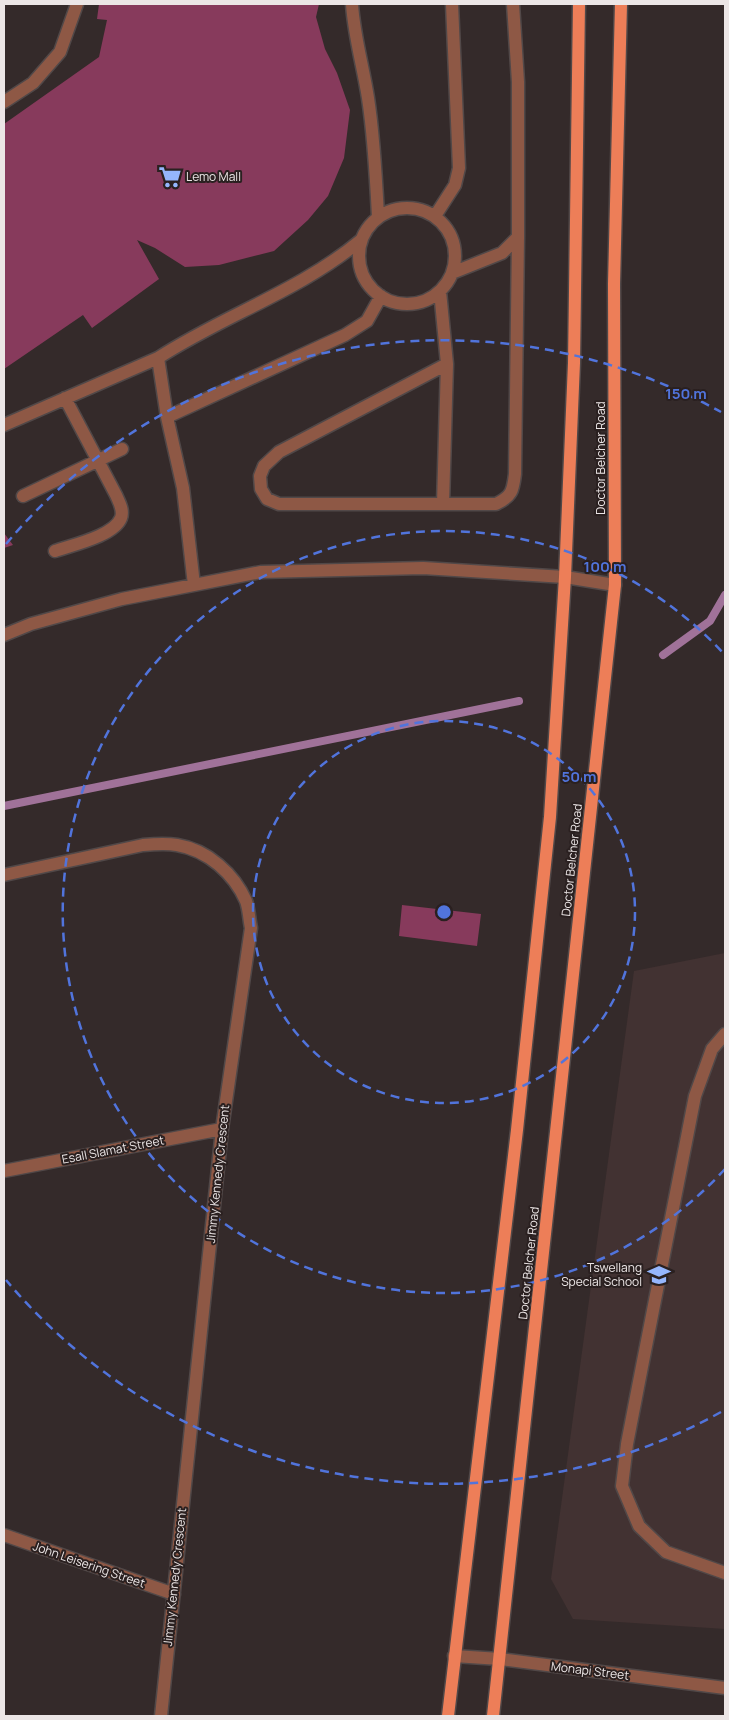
<svg xmlns="http://www.w3.org/2000/svg" width="729" height="1720" font-family="Manrope,sans-serif">
<style>
.built{fill:#423232}
.lines{fill:none;stroke-linecap:round;stroke-linejoin:round}
.stream{stroke:#a07299;stroke-width:8}
.building{fill:#873a5c}
.minor-casing{stroke:#514848;stroke-width:15}
.major-casing{stroke:#514848;stroke-width:15}
.minor{stroke:#8e5845;stroke-width:12}
.major{stroke:#ed7e58;stroke-width:12}
.ring{fill:none;stroke:#5174dc;stroke-width:2.5;stroke-dasharray:9 6}
.labels{text-anchor:middle;stroke-width:4;stroke-linejoin:round;paint-order:stroke}
.poi-label{font-size:12px;fill:#ece6e6;stroke:#2a2020;text-anchor:start}
.street-label{font-size:12px;fill:#ece6e6;stroke:#2a2020}
.centre{fill:#5174dc;stroke:#2a2020;stroke-width:2.5}
.ring-label{font-size:15px;text-anchor:middle;font-weight:bold;fill:#5174dc;stroke:#2a2020;stroke-width:4;stroke-linejoin:round;paint-order:stroke}
</style>
<rect width="100%" height="100%" fill="#342a2a"/>
<path class="built" d="M 725,953 L 725,1629 L 573,1619 L 551,1579 L 634,971 Z"/>
<g class="lines">
<path class="stream" d="M 663,655 L 710,621 L 725,595
M 4,806 L 519,701"/>
</g>
<path class="building" d="M 99,4 L 319,4 L 316,17 L 325,49 L 337,73 L 350,110 L 344,158 L 328,196 L 308,220 L 274,251 L 219,265 L 185,267 L 155,248 L 137,240 L 159,279 L 92,328 L 83,315 L 4,369 L 4,124 L 99,57 L 107,20 L 97,19 Z
M 4,533 L 13,545 L 4,548 Z
M 402,905 L 481,914 L 477,946 L 399,936 Z"/>
<g class="lines">
<defs>
<path id="minor" d="M 352,4 C 354,36 363,66 368,98 C 374,137 376,177 378,216
M 4,102 L 33,83 L 60,52 L 77,4
M359 256a48 48 0 1 1 96 0a48 48 0 1 1-96 0Z
M 435,216 L 455,185 L 459,168 L 452,4
M 452,273 L 502,253 L 518,237 L 518,82 L 513,4
M 440,291 L 447,364 L 279,452 L 264,466 L 260,476 L 261,489 L 267,499 L 279,504 L 496,504 C 512,496 513,491 515,474 L 518,237
M 167,417 L 345,335 L 367,321 L 381,296
M 4,425 L 158,358
M 23,496 L 122,449
M 443,504 L 447,364
M 55,551 C 72,545 114,536 121,518 C 124,510 119,502 116,495 L 65,398
M 194,585 L 183,488 L 167,417 L 158,358 C 224,315 300,291 361,240
M 4,635 L 31,624 L 122,599 L 261,572 L 423,568 L 565,577 L 615,585
M 4,875 L 143,845 C 154,844 166,843 177,845 C 208,850 234,874 246,901 C 249,909 249,919 251,928 L 222,1129 L 161,1716
M 725,1034 L 712,1049 L 695,1096 L 638,1387 L 627,1444 L 622,1486 L 639,1526 L 666,1552 L 725,1573
M 4,1171 L 222,1129
M 4,1535 L 174,1594
M 454,1656 L 500,1659 L 725,1688"/>
<path id="major" d="M 448,1716 L 517,1130 L 550,817 L 565,577 L 574,363 L 579,4
M 493,1716 L 615,585 L 614,284 L 621,4"/>
</defs>
<use href="#minor" class="minor-casing"/>
<use href="#major" class="major-casing"/>
<use href="#minor" class="minor"/>
<use href="#major" class="major"/>
</g>
<g class="ring">
<circle cx="444" cy="912" r="191"/>
<path d="M725 1169A381 381 0 1 1 725 655"/>
<path d="M721 1412A572 572 0 0 1 6 1280M6 544A572 572 0 0 1 721 412"/>
</g>
<defs>
<symbol id="supermarket-bare" viewBox="-9 -9 18 18"><path d="M-6-5.5h2.5l.6 2H6L4.5 2H-2.5L-4.4-4H-6ZM-1.5 3.2a1.3 1.3 0 1 0 .1 0ZM3 3.2a1.3 1.3 0 1 0 .1 0Z" fill="#95b6fd" stroke="#2a2020" stroke-width="2.5" paint-order="stroke"/></symbol>
<symbol id="school-bare" viewBox="-9 -9 18 18"><path d="M0-5L7-2L0 1L-7-2ZM-4 1L0 2.5L4 1V4Q0 6-4 4Z" fill="#95b6fd" stroke="#2a2020" stroke-width="2.5" paint-order="stroke"/></symbol>
</defs>
<g fill-rule="evenodd">
<use href="#supermarket-bare" x="154" y="161" width="32" height="32"/>
<use href="#school-bare" x="643" y="1259" width="32" height="32"/>
</g>
<g class="labels">
<g class="poi-label">
<text x="186" y="181">Lemo Mall</text>
<text x="642" y="1272" text-anchor="end">Tswellang<tspan x="642" dy="14">Special School</tspan></text>
</g>
<g class="street-label">
<text transform="translate(601 458) rotate(-90)" y="4">Doctor Belcher Road</text>
<text transform="translate(572 860) rotate(-84)" y="4">Doctor Belcher Road</text>
<text transform="translate(113 1150) rotate(-11)" y="4">Esall Slamat Street</text>
<text transform="translate(218 1174) rotate(-84)" y="4">Jimmy Kennedy Crescent</text>
<text transform="translate(529 1263) rotate(-84)" y="4">Doctor Belcher Road</text>
<text transform="translate(89 1565) rotate(19)" y="4">John Leisering Street</text>
<text transform="translate(175 1577) rotate(-84)" y="4">Jimmy Kennedy Crescent</text>
<text transform="translate(590 1671) rotate(7)" y="4">Monapi Street</text>
</g>
</g>
<circle cx="444" cy="912" r="8" class="centre"/>
<g class="ring-label">
<text x="686" y="399">150 m</text>
<text x="605" y="572">100 m</text>
<text x="579" y="782">50 m</text>
</g>
<rect width="729" height="1720" fill="none" stroke="#ece6e6" stroke-width="10"/>
</svg>
